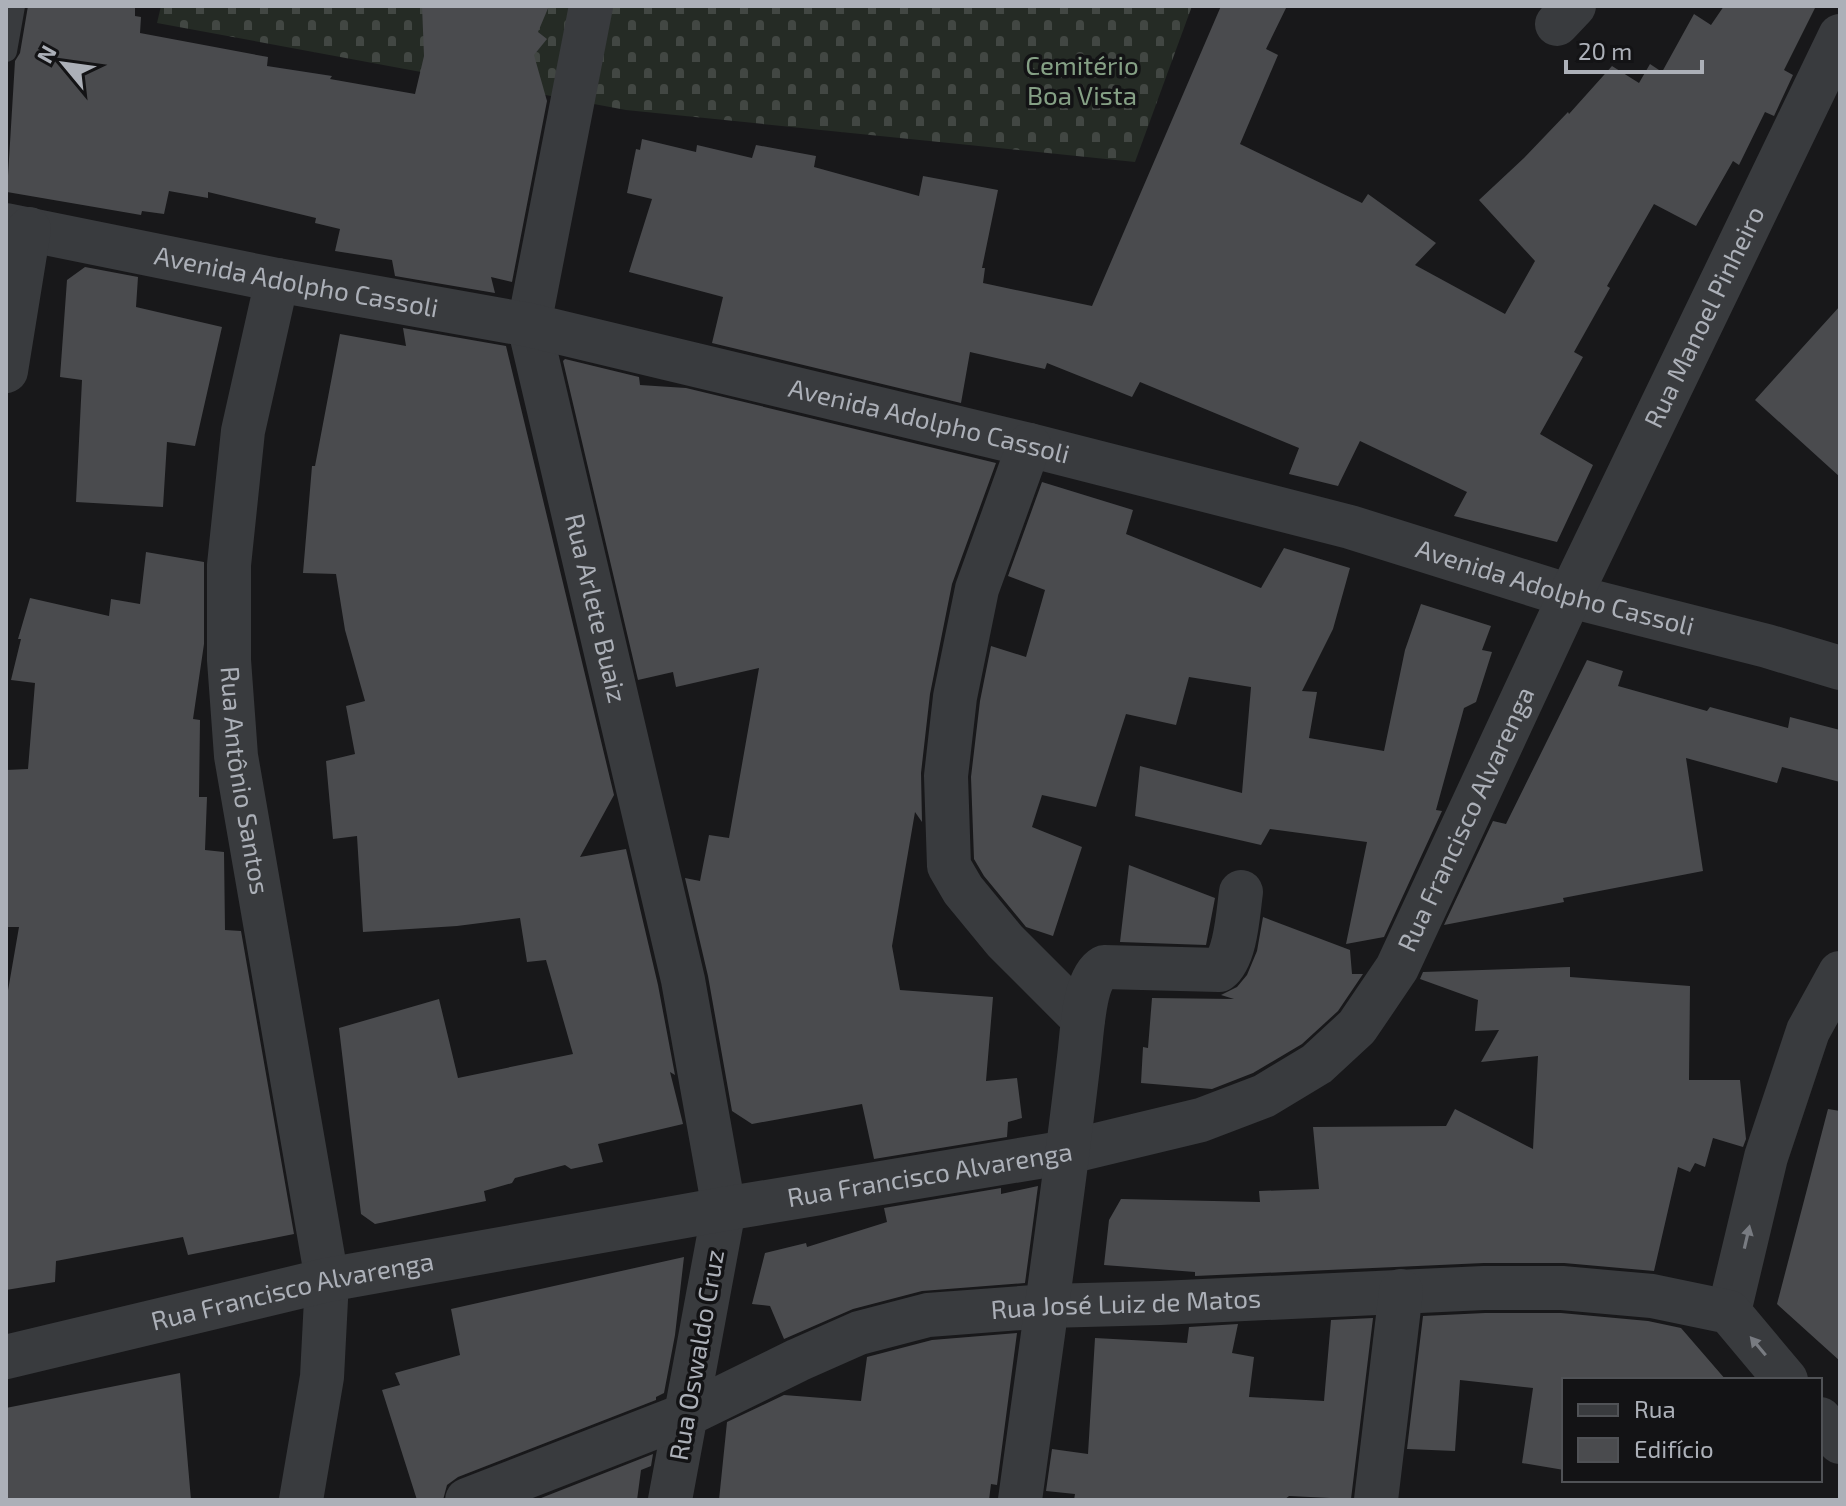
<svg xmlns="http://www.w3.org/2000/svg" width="1846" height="1506" font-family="'Exo 2',sans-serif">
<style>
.cemetery{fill:url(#cemetery-stones)}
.building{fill:#4a4b4e}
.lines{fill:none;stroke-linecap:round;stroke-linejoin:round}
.lane{stroke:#393b3e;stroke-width:22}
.street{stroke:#393b3e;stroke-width:44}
.oneway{fill:#787b81}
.labels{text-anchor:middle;stroke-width:7;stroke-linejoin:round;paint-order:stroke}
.park-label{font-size:26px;fill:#85a085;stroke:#131315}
.street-label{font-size:26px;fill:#acb0b8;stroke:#131315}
</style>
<defs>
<pattern id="cemetery-stones" width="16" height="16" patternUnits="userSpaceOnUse" patternTransform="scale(2)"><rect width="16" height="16" fill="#252b25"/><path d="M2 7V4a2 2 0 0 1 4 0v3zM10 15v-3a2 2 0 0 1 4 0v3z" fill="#424743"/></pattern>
</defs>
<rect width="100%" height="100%" fill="#18181a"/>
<path class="cemetery" d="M 161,6 L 1192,6 L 1135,162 L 626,110 L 157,23 Z"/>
<path class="building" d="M 28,6 L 135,6 L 135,16 L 141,17 L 140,33 L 268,57 L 267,66 L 332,76 L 330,79 L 415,94 L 424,56 L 422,6 L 549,6 L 538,32 L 547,39 L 534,55 L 547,101 L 512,282 L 491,277 L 495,293 L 395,276 L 392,260 L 335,251 L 340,229 L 315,223 L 316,218 L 208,192 L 208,198 L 169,191 L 164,214 L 142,211 L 141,215 L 7,192 L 15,61 L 20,53 Z
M 1221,6 L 1287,6 L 1266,49 L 1278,55 L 1240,144 L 1362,203 L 1368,194 L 1436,243 L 1415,265 L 1505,314 L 1535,261 L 1479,200 L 1524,158 L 1568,112 L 1569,114 L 1612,66 L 1639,83 L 1650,64 L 1662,72 L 1694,14 L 1711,25 L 1724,6 L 1816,6 L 1784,70 L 1793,75 L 1774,116 L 1765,112 L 1739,165 L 1733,161 L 1696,226 L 1654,204 L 1607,286 L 1610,288 L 1574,352 L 1583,357 L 1540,434 L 1593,465 L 1557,542 L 1454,516 L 1467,492 L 1360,441 L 1338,486 L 1289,474 L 1299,448 L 1140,382 L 1132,397 L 1047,363 L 1045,369 L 970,352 L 961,403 L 712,343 L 723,297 L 629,272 L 652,199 L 627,193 L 636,149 L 640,150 L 642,139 L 696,152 L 697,145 L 752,158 L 756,145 L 816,156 L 814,167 L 919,196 L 923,176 L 998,190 L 982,268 L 985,268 L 983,283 L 1092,306 Z
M 85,267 L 138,277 L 136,307 L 222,327 L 195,446 L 167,442 L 163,507 L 76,502 L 82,380 L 60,377 L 67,280 Z
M 1840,306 L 1840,477 L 1755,400 Z
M 403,328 L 506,346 L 614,795 L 580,857 L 626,849 L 658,985 L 675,1075 L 670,1072 L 683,1124 L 598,1144 L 603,1162 L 571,1169 L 565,1165 L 515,1178 L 512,1183 L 484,1191 L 486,1201 L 375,1224 L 361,1214 L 339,1028 L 439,999 L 458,1078 L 573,1054 L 546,960 L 527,962 L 520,918 L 457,926 L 363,932 L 357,836 L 333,839 L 326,761 L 355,754 L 346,706 L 365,701 L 345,630 L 336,574 L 303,573 L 312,466 L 315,466 L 340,334 L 406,346 Z
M 565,359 L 639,377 L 640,385 L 686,388 L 996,463 L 952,584 L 930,694 L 921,773 L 922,822 L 915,812 L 892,946 L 900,990 L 993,997 L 986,1081 L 1017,1078 L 1022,1118 L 1008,1122 L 1007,1137 L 874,1159 L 862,1104 L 752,1124 L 732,1111 L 708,976 L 685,878 L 700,881 L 709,835 L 729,838 L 759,668 L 676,687 L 673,672 L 638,680 L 563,361 Z
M 1042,482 L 1133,510 L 1126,534 L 1261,588 L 1284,548 L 1350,568 L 1333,629 L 1302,691 L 1317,692 L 1309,738 L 1384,751 L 1405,650 L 1421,604 L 1491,626 L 1482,650 L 1492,652 L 1476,702 L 1464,708 L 1436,810 L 1442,811 L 1384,937 L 1346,944 L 1367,842 L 1270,829 L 1261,845 L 1135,816 L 1140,766 L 1242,793 L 1251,687 L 1189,677 L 1176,725 L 1126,714 L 1096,807 L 1042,795 L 1032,827 L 1082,847 L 1053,936 L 1026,927 L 984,876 L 974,859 L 971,777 L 980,701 L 991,646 L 1026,657 L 1045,590 L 1008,576 Z
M 146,552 L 204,562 L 204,644 L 193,719 L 200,720 L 199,797 L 207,797 L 205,850 L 224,852 L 225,930 L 241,931 L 294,1234 L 188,1255 L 183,1237 L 56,1261 L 55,1282 L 6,1290 L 6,1002 L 19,927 L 6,927 L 6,770 L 28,769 L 35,683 L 11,680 L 21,639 L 18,639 L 30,598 L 109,616 L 111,599 L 140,604 Z
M 1587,660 L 1623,671 L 1618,686 L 1707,711 L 1710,707 L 1788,728 L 1790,717 L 1840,730 L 1840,782 L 1782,767 L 1777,783 L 1686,758 L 1703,871 L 1563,898 L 1564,902 L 1444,925 L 1493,821 L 1506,824 Z
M 1129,865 L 1215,898 L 1206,945 L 1120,942 Z
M 1263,917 L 1350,950 L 1352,974 L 1363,974 L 1338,1011 L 1302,1044 L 1253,1073 L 1212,1089 L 1141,1083 L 1143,1047 L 1148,1048 L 1152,998 L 1234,999 L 1221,995 L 1237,987 L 1247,975 L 1257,951 Z
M 1570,967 L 1570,977 L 1690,986 L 1689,1080 L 1740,1080 L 1746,1139 L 1743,1147 L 1713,1138 L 1705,1167 L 1695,1163 L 1690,1172 L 1678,1167 L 1654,1271 L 1564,1263 L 1484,1263 L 1195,1276 L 1195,1272 L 1104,1265 L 1109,1220 L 1121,1199 L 1260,1202 L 1259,1191 L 1319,1189 L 1313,1127 L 1446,1126 L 1455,1109 L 1533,1149 L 1538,1056 L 1481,1062 L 1499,1030 L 1475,1031 L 1478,1000 L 1420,979 L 1423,972 Z
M 1828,1109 L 1840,1111 L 1840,1361 L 1777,1304 Z
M 1038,1186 L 1025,1283 L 922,1291 L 853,1309 L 784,1339 L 770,1306 L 752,1304 L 765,1253 L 806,1243 L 807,1247 L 887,1222 L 884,1208 L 1001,1188 L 1001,1194 Z
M 684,1257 L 675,1335 L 664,1393 L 656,1397 L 656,1400 L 458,1477 L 447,1485 L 443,1500 L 417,1500 L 382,1390 L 400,1385 L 395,1373 L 460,1355 L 451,1309 Z
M 1485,1313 L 1561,1313 L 1648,1321 L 1681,1328 L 1726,1380 L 1564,1380 L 1564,1470 L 1522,1463 L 1533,1388 L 1460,1380 L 1455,1451 L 1407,1449 L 1423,1316 Z
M 1373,1318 L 1351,1499 L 1289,1496 L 1284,1500 L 1074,1500 L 1075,1494 L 1046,1491 L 1052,1449 L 1088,1454 L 1095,1338 L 1187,1343 L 1189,1327 L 1238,1324 L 1232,1353 L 1254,1357 L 1249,1397 L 1324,1401 L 1331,1320 Z
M 1017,1333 L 997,1485 L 991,1484 L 989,1500 L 719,1500 L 727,1422 L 784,1395 L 861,1401 L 867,1357 L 932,1340 Z
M 180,1373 L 191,1500 L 6,1500 L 6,1408 Z
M 653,1454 L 651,1466 L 641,1470 L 637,1500 L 536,1500 Z"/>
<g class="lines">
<path class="lane" d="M 6,51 L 14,6"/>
<g class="street">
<path id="s1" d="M 591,6 L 529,325 L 683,980 L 724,1209 L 670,1500"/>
<path d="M 1557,24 L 1574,6"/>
<path id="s2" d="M 6,225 L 277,280 L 529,325 L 1029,445 L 1350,527 L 1570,596 L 1767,646 L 1840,668"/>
<path id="s3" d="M 277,280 L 243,431 L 229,565 L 229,660 L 236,756 L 327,1280 L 322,1377 L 301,1500"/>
<path d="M 6,371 L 29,229"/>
<path d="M 1029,445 L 977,589 L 955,697 L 946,776 L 949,866 L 963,890 L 1005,941 L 1083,1019"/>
<path d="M 1729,1312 L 1766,1157 L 1808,1031 L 1840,973"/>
<path id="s4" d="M 6,1357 L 327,1280 L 724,1209 L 1068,1152 L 1201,1120 L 1264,1096 L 1317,1064 L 1357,1027 L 1397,968 L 1570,596 L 1840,36"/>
<path d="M 1820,1419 L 1840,1442"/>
<path id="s5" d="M 467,1500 L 688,1414 L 798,1360 L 859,1333 L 928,1315 L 1047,1306 L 1160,1303 L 1484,1288 L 1562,1288 L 1652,1296 L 1729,1312 L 1786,1380"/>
<path d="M 1020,1500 C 1040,1353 1062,1206 1079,1058 C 1082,1035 1083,979 1104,967 L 1219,970 C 1236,957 1238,913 1241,892"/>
<path d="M 1376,1500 L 1401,1291"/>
</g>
</g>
<defs><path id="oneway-solid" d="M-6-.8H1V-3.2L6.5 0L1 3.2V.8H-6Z" transform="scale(2)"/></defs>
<g class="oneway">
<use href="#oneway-solid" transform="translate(1747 1237) rotate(-77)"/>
<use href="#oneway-solid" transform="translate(1758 1346) rotate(-130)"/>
</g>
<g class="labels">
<g class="park-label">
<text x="1082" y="75">Cemitério<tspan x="1082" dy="30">Boa Vista</tspan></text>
</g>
<g class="street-label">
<text dy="9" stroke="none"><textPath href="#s2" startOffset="296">Avenida Adolpho Cassoli</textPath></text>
<text dy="9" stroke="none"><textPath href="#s4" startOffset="2194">Rua Manoel Pinheiro</textPath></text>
<text dy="9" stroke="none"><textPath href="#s2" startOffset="944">Avenida Adolpho Cassoli</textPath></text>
<text dy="9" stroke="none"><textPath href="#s2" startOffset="1592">Avenida Adolpho Cassoli</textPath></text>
<text dy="9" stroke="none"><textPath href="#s1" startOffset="616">Rua Arlete Buaiz</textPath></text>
<text dy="9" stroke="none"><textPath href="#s3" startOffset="506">Rua Antônio Santos</textPath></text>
<text dy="9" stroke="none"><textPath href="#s4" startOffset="1638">Rua Francisco Alvarenga</textPath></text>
<text dy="9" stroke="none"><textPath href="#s4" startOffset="942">Rua Francisco Alvarenga</textPath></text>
<text dy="9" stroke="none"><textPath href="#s4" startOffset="294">Rua Francisco Alvarenga</textPath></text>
<text dy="9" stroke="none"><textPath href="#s5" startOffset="696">Rua José Luiz de Matos</textPath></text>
<text transform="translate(697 1355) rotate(-80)" y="9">Rua Oswaldo Cruz</text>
</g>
</g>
<rect width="1846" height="1506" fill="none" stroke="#acb0b8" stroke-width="16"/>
<rect x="1562" y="1378" width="260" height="104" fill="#131315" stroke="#505256" stroke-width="2"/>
<rect x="1578" y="1404" width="40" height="12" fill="#393b3e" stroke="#505256" stroke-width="2"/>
<text x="1634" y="1418" font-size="24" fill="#acb0b8">Rua</text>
<rect x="1578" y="1438" width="40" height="24" fill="#4a4b4e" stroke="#505256" stroke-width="2"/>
<text x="1634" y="1458" font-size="24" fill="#acb0b8">Edifício</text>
<g transform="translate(64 64) rotate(299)" stroke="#131315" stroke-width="6" paint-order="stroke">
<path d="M0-6L14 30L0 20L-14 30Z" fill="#acb0b8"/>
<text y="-12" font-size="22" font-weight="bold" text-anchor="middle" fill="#acb0b8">N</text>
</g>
<path d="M1566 60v12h136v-12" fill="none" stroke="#acb0b8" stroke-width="4"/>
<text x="1578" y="60" font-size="24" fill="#acb0b8" stroke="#131315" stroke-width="6" paint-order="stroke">20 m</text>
</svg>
